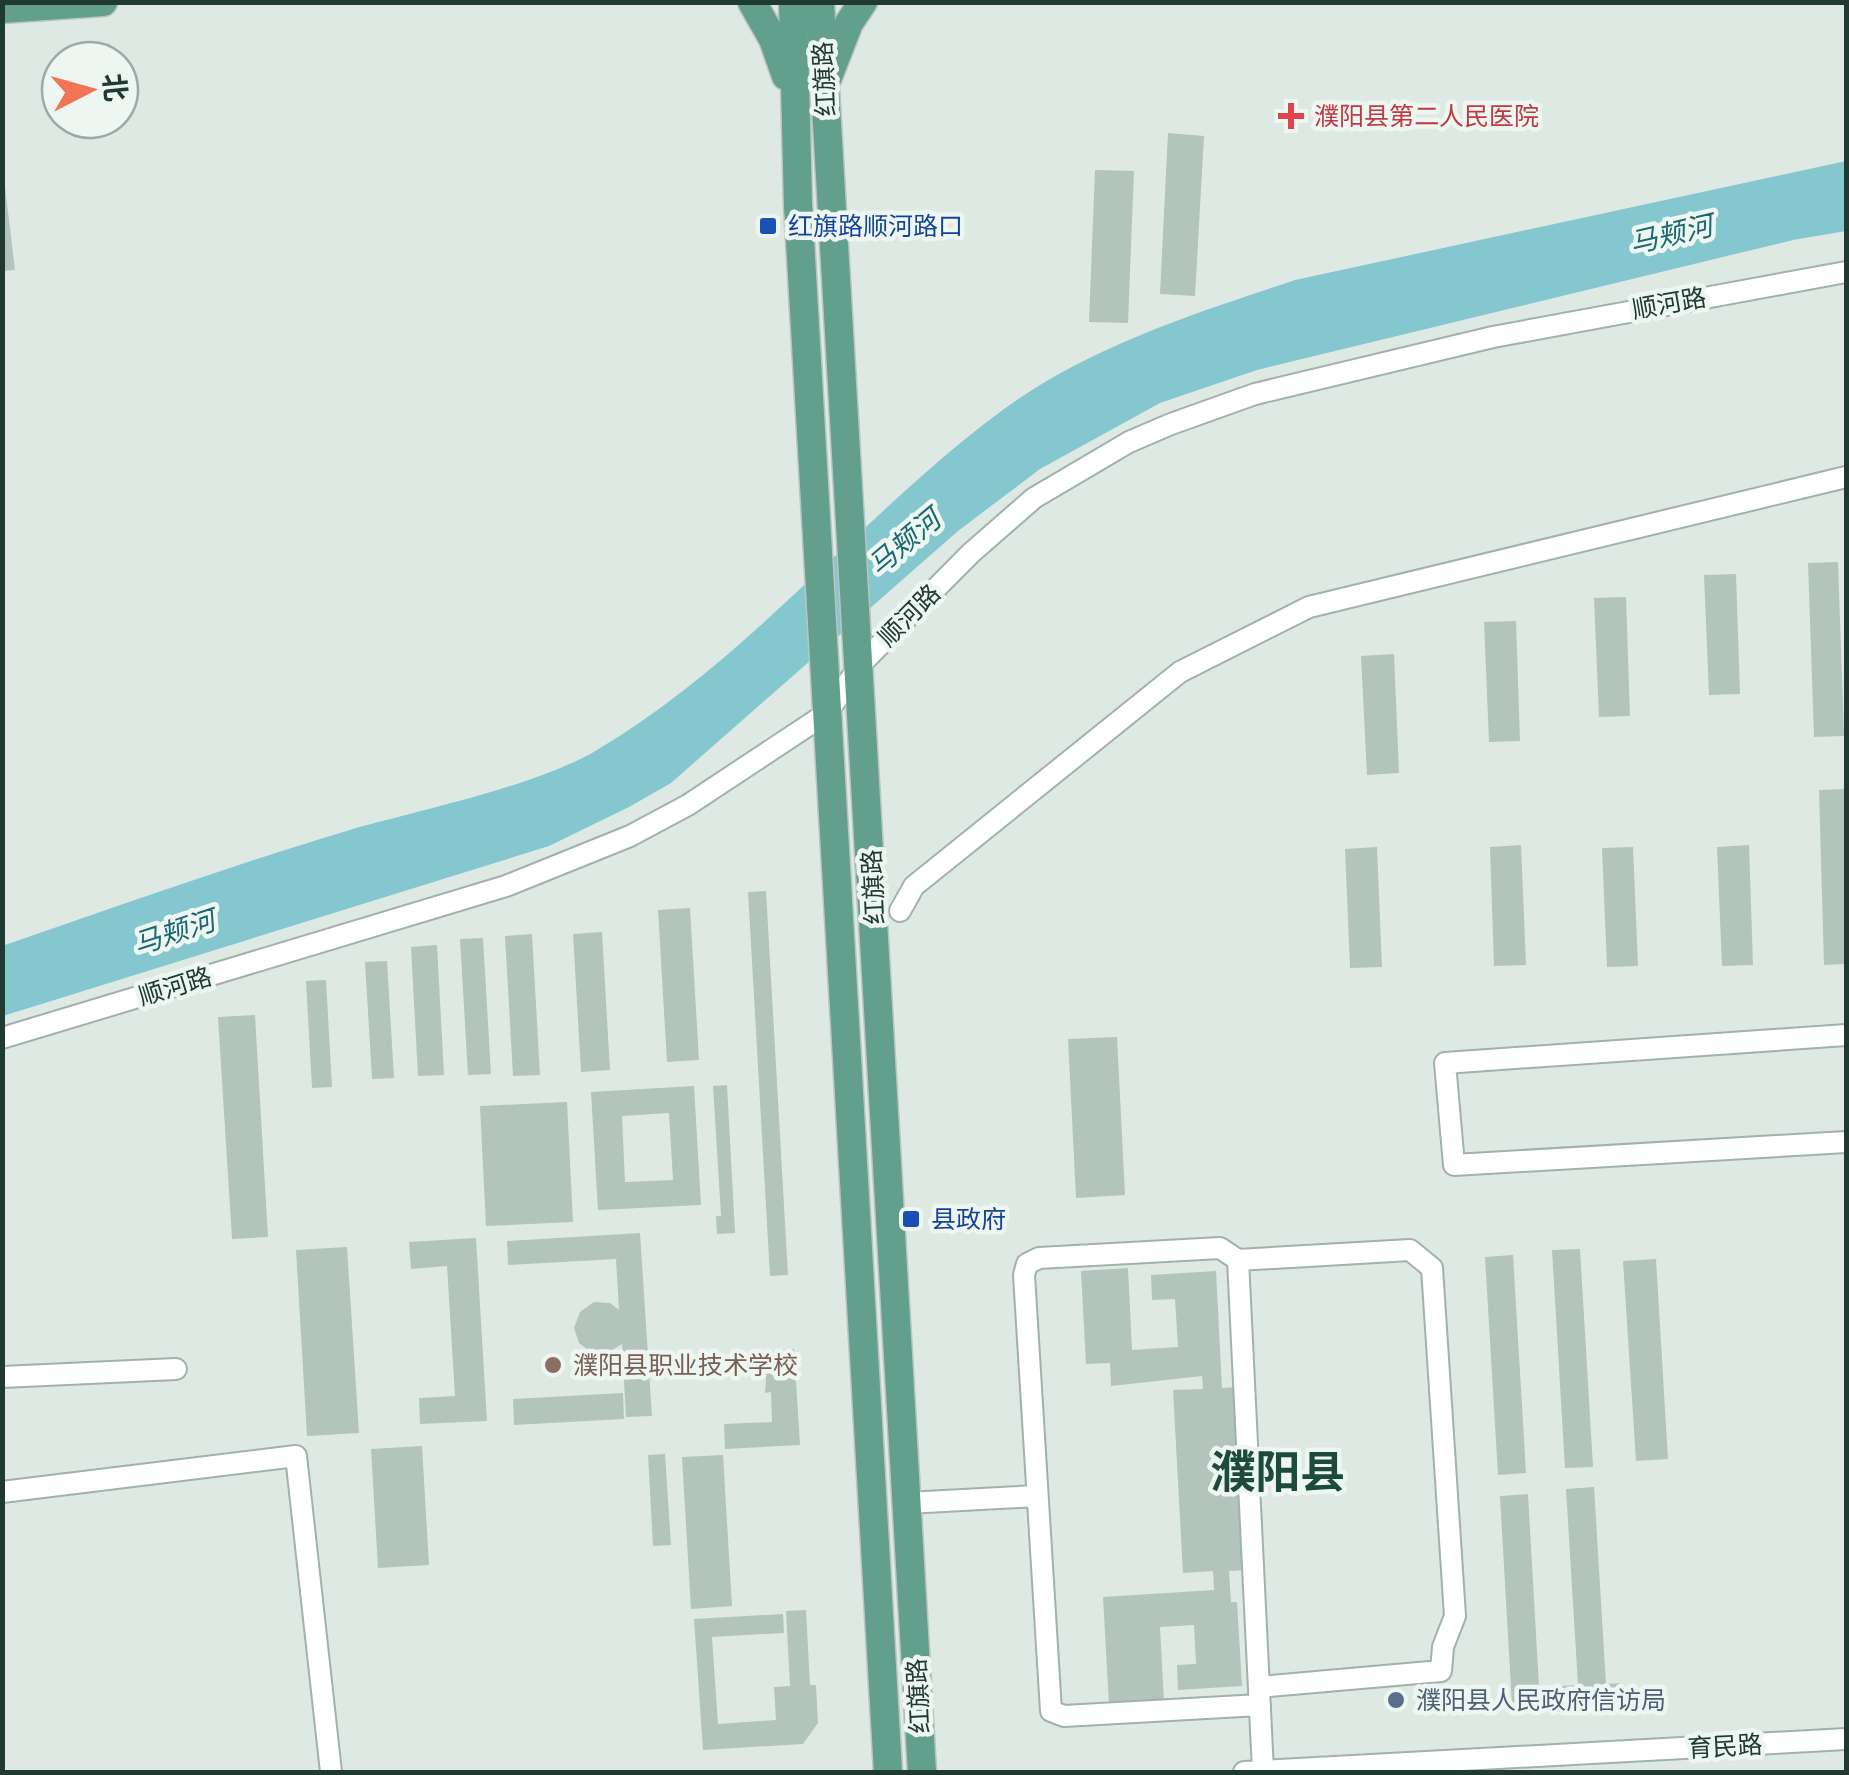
<svg xmlns="http://www.w3.org/2000/svg" width="1849" height="1775" font-family="'Work Sans','Noto Sans SC',sans-serif">
<style>
.water{fill:#85c7cf}
.building{fill:#b3c4bd;fill-rule:evenodd}
.lines{fill:none;stroke-linecap:round;stroke-linejoin:round}
.minor-casing{stroke:#a1b1ab;stroke-width:24}
.major-casing{stroke:#bcc4c1;stroke-width:31}
.minor{stroke:#fff;stroke-width:20}
.major{stroke:#629f8d;stroke-width:28}
.health-dot{fill:#e0444e;stroke:#eef6f2;stroke-width:4}
.transit-dot{fill:#1a4fb4;stroke:#eef6f2;stroke-width:4}
.education-dot{fill:#8d6e63;stroke:#eef6f2;stroke-width:4}
.service-dot{fill:#5c6f8a;stroke:#eef6f2;stroke-width:4}
.labels{text-anchor:middle;stroke-width:9;stroke-linejoin:round;paint-order:stroke}
.street-label{font-size:25px;fill:#203931;stroke:#eef6f2}
.health-label{font-size:25px;fill:#be3a42;stroke:#eef6f2;text-anchor:start}
.transit-label{font-size:25px;fill:#164399;stroke:#eef6f2;text-anchor:start}
.education-label{font-size:25px;fill:#785e54;stroke:#eef6f2;text-anchor:start}
.service-label{font-size:25px;fill:#4e5e75;stroke:#eef6f2;text-anchor:start}
.water-label{font-size:28px;font-style:italic;fill:#1b6873;stroke:#eef6f2}
.town-label{font-size:45px;font-weight:bold;fill:#1c4a3d;stroke:#eef6f2}
</style>
<rect width="100%" height="100%" fill="#dee9e4"/>
<path class="water" d="M 1846,161 L 1846,231 L 1793,240 L 1257,370 L 1160,403 L 1040,469 L 958,531 L 671,783 L 629,807 L 549,846 L 3,1016 L 2,946 C 119,906 235,864 353,829 C 424,809 536,786 597,750 C 750,659 858,518 1000,412 C 1087,347 1193,314 1295,280 Z"/>
<path class="building" d="M 1168,133 L 1204,136 L 1195,296 L 1160,294 Z
M 2,162 L 15,270 L 2,271 Z
M 1095,170 L 1134,171 L 1128,323 L 1089,322 Z
M 1838,562 L 1844,736 L 1814,737 L 1808,563 Z
M 1736,574 L 1740,694 L 1709,695 L 1704,575 Z
M 1626,597 L 1630,716 L 1599,717 L 1594,598 Z
M 1516,621 L 1520,741 L 1489,742 L 1484,622 Z
M 1394,654 L 1399,773 L 1367,775 L 1361,656 Z
M 1846,789 L 1846,964 L 1824,965 L 1819,790 Z
M 1521,845 L 1526,965 L 1494,966 L 1490,847 Z
M 1749,845 L 1753,965 L 1722,966 L 1717,847 Z
M 1377,847 L 1382,967 L 1350,968 L 1345,849 Z
M 1633,847 L 1638,966 L 1607,967 L 1602,848 Z
M 766,891 L 788,1275 L 770,1276 L 748,892 Z
M 690,908 L 699,1060 L 667,1062 L 658,910 Z
M 602,932 L 610,1070 L 581,1072 L 573,934 Z
M 532,934 L 540,1075 L 513,1076 L 505,936 Z
M 483,938 L 491,1074 L 468,1075 L 460,939 Z
M 437,945 L 444,1075 L 418,1076 L 411,947 Z
M 387,961 L 394,1078 L 372,1079 L 365,962 Z
M 326,980 L 332,1087 L 312,1088 L 306,981 Z
M 255,1015 L 268,1237 L 232,1239 L 218,1017 Z
M 1117,1037 L 1125,1195 L 1076,1198 L 1068,1039 Z
M 727,1085 L 735,1233 L 717,1234 L 716,1216 L 721,1216 L 713,1086 Z
M 694,1086 L 701,1205 L 598,1210 L 591,1092 ZM 669,1113 L 673,1180 L 625,1182 L 622,1116 Z
M 567,1102 L 573,1222 L 486,1226 L 480,1106 Z
M 640,1233 L 652,1416 L 626,1417 L 622,1344 L 606,1354 L 591,1352 L 579,1343 L 574,1328 L 580,1312 L 594,1302 L 610,1303 L 619,1310 L 616,1259 L 508,1265 L 507,1241 Z
M 476,1238 L 487,1421 L 420,1424 L 419,1398 L 455,1396 L 447,1266 L 411,1269 L 409,1242 Z
M 347,1247 L 359,1433 L 307,1436 L 296,1250 Z
M 1580,1249 L 1593,1467 L 1565,1468 L 1552,1250 Z
M 1513,1255 L 1526,1473 L 1498,1475 L 1485,1257 Z
M 1656,1259 L 1668,1459 L 1636,1461 L 1623,1261 Z
M 1128,1268 L 1132,1350 L 1178,1347 L 1175,1299 L 1152,1300 L 1151,1275 L 1216,1271 L 1222,1388 L 1235,1387 L 1245,1570 L 1229,1571 L 1231,1602 L 1237,1602 L 1242,1686 L 1178,1690 L 1177,1665 L 1196,1664 L 1194,1625 L 1160,1627 L 1164,1702 L 1109,1705 L 1103,1597 L 1214,1590 L 1213,1571 L 1183,1573 L 1173,1390 L 1203,1389 L 1202,1376 L 1111,1386 L 1110,1363 L 1086,1364 L 1081,1271 Z
M 794,1349 L 800,1445 L 725,1449 L 724,1424 L 772,1422 L 771,1392 L 765,1393 L 768,1351 Z
M 623,1393 L 624,1419 L 514,1425 L 513,1399 Z
M 422,1446 L 429,1565 L 378,1568 L 371,1449 Z
M 665,1454 L 671,1545 L 653,1546 L 648,1455 Z
M 723,1455 L 732,1606 L 691,1609 L 682,1457 Z
M 1594,1487 L 1606,1684 L 1621,1683 L 1622,1702 L 1561,1706 L 1560,1686 L 1578,1685 L 1566,1489 Z
M 1528,1494 L 1540,1705 L 1512,1706 L 1500,1496 Z
M 806,1610 L 810,1685 L 816,1685 L 818,1723 L 803,1744 L 703,1750 L 694,1619 L 783,1614 L 784,1633 L 712,1637 L 718,1724 L 776,1720 L 774,1687 L 790,1686 L 786,1611 Z"/>
<g class="lines">
<defs>
<path id="minor" d="M 900,911 L 914,886 L 1180,672 L 1309,607 L 1846,477
M 1846,1035 L 1445,1063 L 1454,1165 L 1846,1142
M 2,1038 L 506,886 L 630,836 L 688,805 L 827,713 L 861,664 L 971,553 L 1034,498 L 1129,442 L 1171,424 L 1255,394 L 1493,337 L 1846,272
M 1238,1260 L 1263,1771
M 2,1377 L 176,1369
M 2,1492 L 296,1456 L 331,1772
M 907,1503 L 1037,1496
M 1259,1687 L 1441,1671 L 1443,1647 L 1455,1616 L 1432,1268 L 1410,1250 L 1238,1260 L 1220,1248 L 1039,1258 L 1027,1264 L 1024,1275 L 1051,1711 L 1064,1716 L 1260,1705
M 1244,1772 L 1846,1739"/>
<path id="major" d="M 752,2 L 773,39 L 786,76
M 793,2 L 798,205 L 888,1772
M 820,2 L 922,1772
M 2,9 L 103,2
M 828,77 L 849,23 L 863,2"/>
</defs>
<use href="#minor" class="minor-casing"/>
<use href="#major" class="major-casing"/>
<use href="#minor" class="minor"/>
<use href="#major" class="major"/>
</g>
<path class="health-dot" d="M1286 101h10v10h10v10h-10v10h-10v-10h-10v-10h10z"/>
<g class="transit-dot">
<rect x="758" y="216" width="20" height="20" rx="5"/>
<rect x="901" y="1209" width="20" height="20" rx="5"/>
</g>
<circle class="education-dot" cx="553" cy="1365" r="10"/>
<circle class="service-dot" cx="1396" cy="1700" r="10"/>
<g class="labels">
<g class="street-label">
<text transform="translate(824 79) rotate(-93)" y="9">红旗路</text>
<text transform="translate(1669 303) rotate(-10)" y="9">顺河路</text>
<text transform="translate(909 615) rotate(-45)" y="9">顺河路</text>
<text transform="translate(873 887) rotate(-93)" y="9">红旗路</text>
<text transform="translate(175 986) rotate(-17)" y="9">顺河路</text>
<text transform="translate(918 1696) rotate(-93)" y="9">红旗路</text>
<text transform="translate(1725 1746) rotate(-3)" y="9">育民路</text>
</g>
<g class="health-label">
<text x="1314" y="125">濮阳县第二人民医院</text>
</g>
<g class="transit-label">
<text x="788" y="235">红旗路顺河路口</text>
<text x="931" y="1228">县政府</text>
</g>
<g class="education-label">
<text x="573" y="1374">濮阳县职业技术学校</text>
</g>
<g class="service-label">
<text x="1416" y="1709">濮阳县人民政府信访局</text>
</g>
<g class="water-label">
<text transform="translate(1671 234) rotate(-13)" y="10">马颊河</text>
<text transform="translate(904 542) rotate(-40)" y="10">马颊河</text>
<text transform="translate(174 932) rotate(-18)" y="10">马颊河</text>
</g>
<g class="town-label">
<text x="1278" y="1488">濮阳县</text>
</g>
</g>
<rect width="1849" height="1775" fill="none" stroke="#203931" stroke-width="10"/>
<g transform="translate(90 90) rotate(84)"><circle r="48" fill="#eef6f2" stroke="#9caaa5" stroke-width="2.5"/>
<path d="M0-8L18 38L0 25L-18 38Z" fill="#f17554"/>
<text y="-15" font-size="28" font-weight="bold" text-anchor="middle" fill="#203931">北</text>
</g>
</svg>
